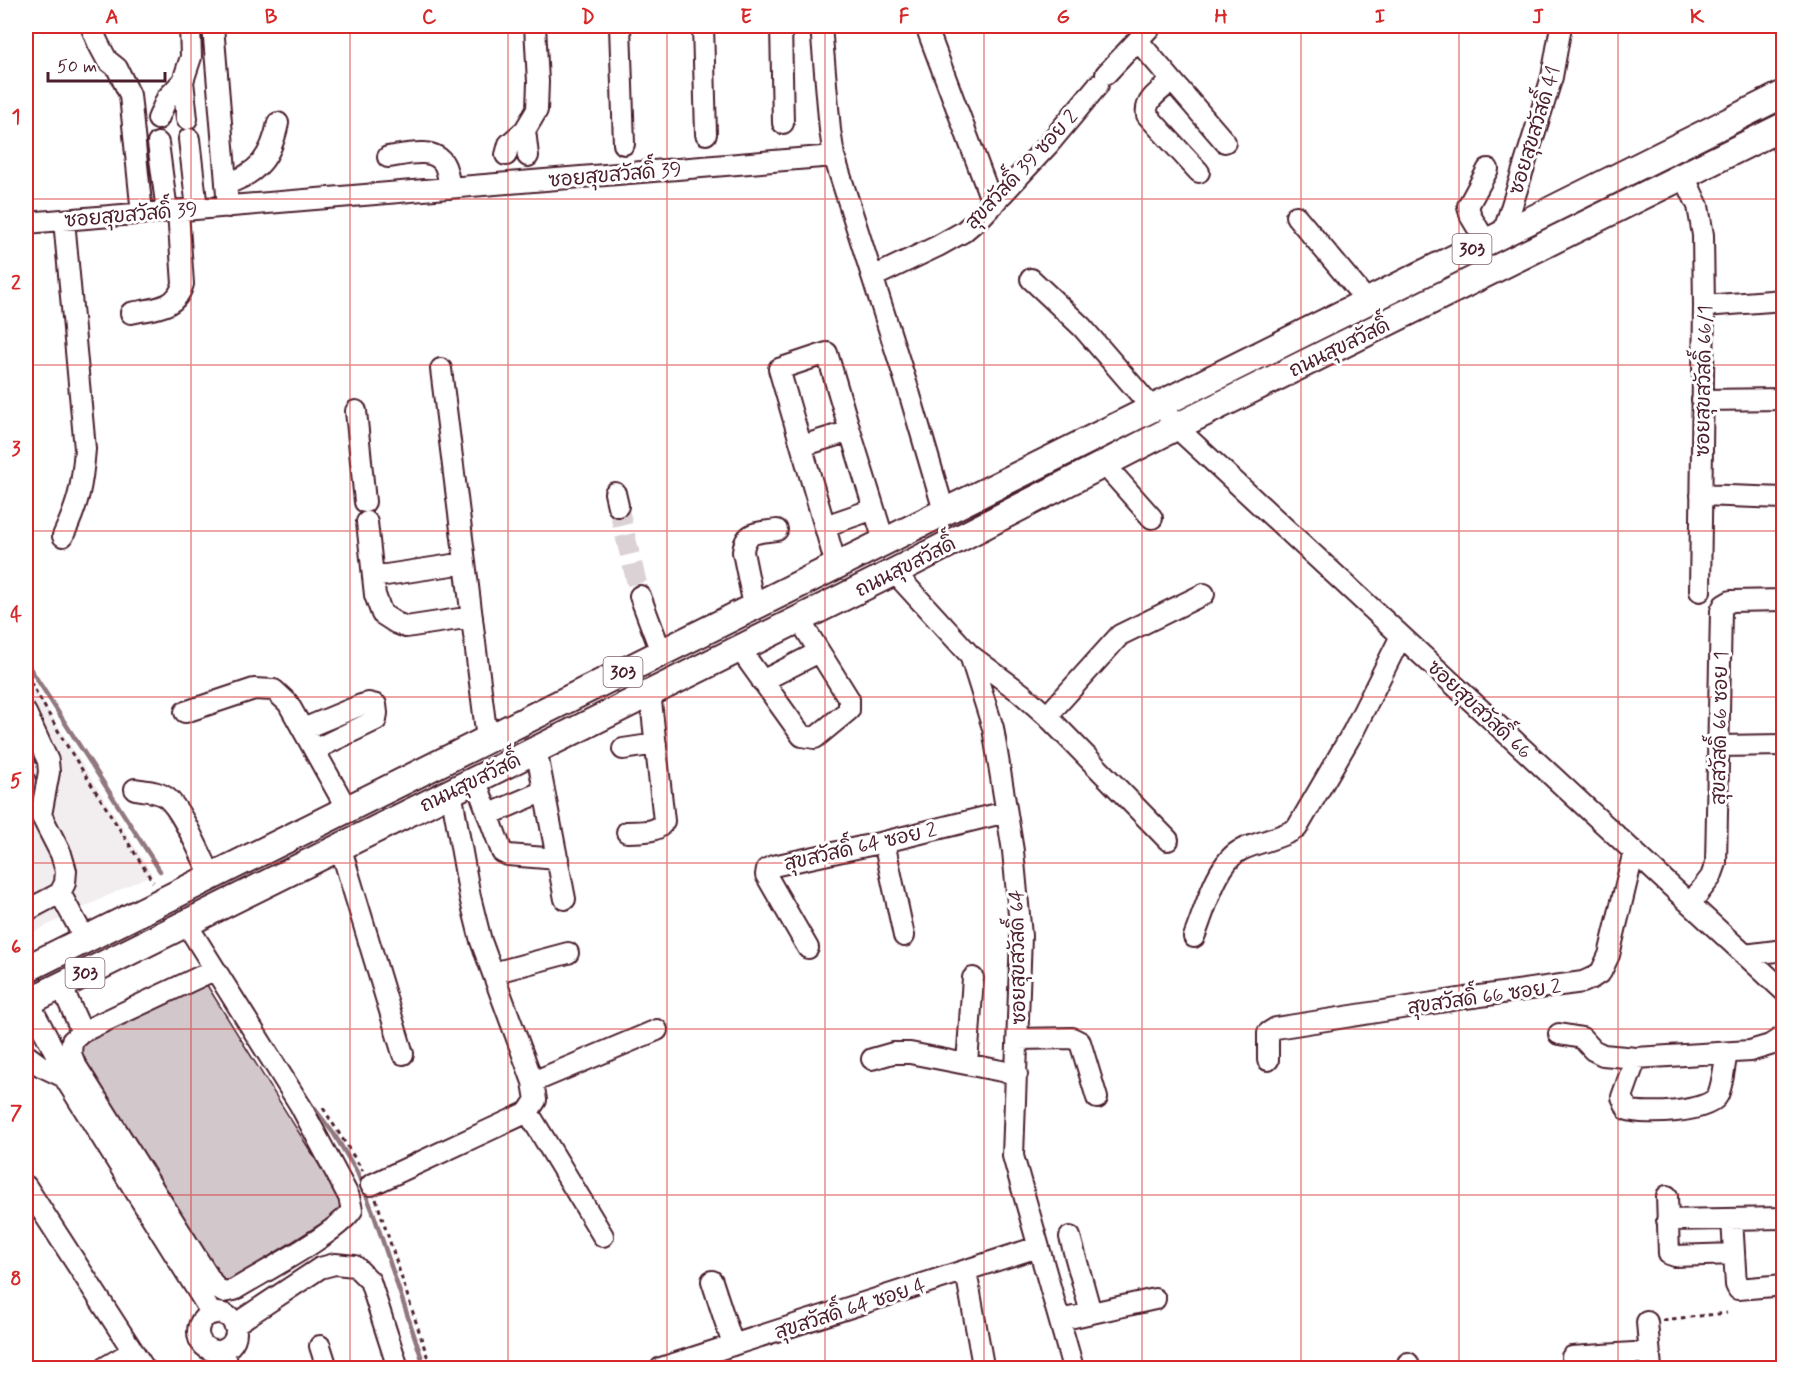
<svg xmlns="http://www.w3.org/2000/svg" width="1809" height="1394" font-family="Mynerve,'Playpen Sans Thai',sans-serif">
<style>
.built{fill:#f2eeef}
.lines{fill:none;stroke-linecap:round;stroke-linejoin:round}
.stream{stroke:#91787e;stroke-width:4.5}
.building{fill:#d2c7cb;stroke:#4a1f2b;stroke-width:1.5}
.minor-tunnel{stroke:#dbd2d5;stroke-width:20;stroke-dasharray:20 10;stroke-linecap:butt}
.minor-casing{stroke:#4a1f2b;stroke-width:24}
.major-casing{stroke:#4a1f2b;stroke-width:30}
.path{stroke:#4a1f2b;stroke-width:3;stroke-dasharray:4.5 4.5;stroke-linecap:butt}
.minor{stroke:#fff;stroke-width:20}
.major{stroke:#fff;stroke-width:26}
.grid{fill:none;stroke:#d62828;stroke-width:1.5;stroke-opacity:0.55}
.labels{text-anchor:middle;stroke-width:6;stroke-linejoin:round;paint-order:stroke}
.shield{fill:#fff;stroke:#80626b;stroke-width:1.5}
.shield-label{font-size:18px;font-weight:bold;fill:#4a1f2b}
.street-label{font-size:20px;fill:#4a1f2b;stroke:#fff}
.neatline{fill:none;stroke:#d62828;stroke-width:2}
.grid-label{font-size:20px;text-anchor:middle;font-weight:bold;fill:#d62828}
</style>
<rect width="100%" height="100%" fill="#fff"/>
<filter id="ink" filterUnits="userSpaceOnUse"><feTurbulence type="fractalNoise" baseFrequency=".0167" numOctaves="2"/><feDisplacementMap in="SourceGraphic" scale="12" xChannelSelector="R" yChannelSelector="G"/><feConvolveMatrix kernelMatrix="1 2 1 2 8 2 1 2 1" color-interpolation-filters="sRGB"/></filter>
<g filter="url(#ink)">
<path class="built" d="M 26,675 L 152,874 L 26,936 Z"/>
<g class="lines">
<path class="stream" d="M 26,662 L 160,871
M 305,1096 L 334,1134 L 357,1172 L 373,1212 L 425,1368"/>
</g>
<path class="building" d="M 26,720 L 43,757 L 31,765 L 40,792 L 26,799 Z
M 205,982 L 346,1208 L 224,1285 L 77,1047 Z"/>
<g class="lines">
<path class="minor-tunnel" d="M 618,506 L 640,596"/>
<defs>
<path id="minor" d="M 91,26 L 98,43 L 107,60 L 117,68 L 130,95 L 142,214
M 213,26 L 228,207
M 620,26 L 624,144
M 703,26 L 706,134
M 781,26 L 783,123
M 821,26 L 830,130 L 834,156
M 926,26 L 993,205
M 1138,41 L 1225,142
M 1106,74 L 1151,26
M 1172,81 C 1161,90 1144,100 1147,115 L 1199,172
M 158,119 L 167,98 L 183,81
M 187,119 L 183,81 L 191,57 L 190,26
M 1776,129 L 1784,148
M 525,130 L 537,110 L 538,82 L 535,26
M 189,139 L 197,209
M 158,143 L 167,211
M 506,155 L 509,144 L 525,130 L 528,156
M 388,157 C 404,155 434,146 444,164 C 448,171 448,180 450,188
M 1684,176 L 1698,206 L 1703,235 L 1704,306 L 1700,591
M 226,184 C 259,173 271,157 278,123
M 1296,216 L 1367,301
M 26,223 L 834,156 L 909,392 L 944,511
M 1503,234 L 1552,77 L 1561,26
M 1486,242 L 1471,217 L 1468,206 L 1488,169
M 873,277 L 938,246 L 963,232 L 983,215 L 1048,145 L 1098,85
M 1031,279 L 1082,327 L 1152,408
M 1704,306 L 1784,300
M 131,313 C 154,308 176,310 183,284 L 178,211
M 441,369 L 487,739
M 1702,400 L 1784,399
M 1160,403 L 1176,427 L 1784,991
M 356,411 L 365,502
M 802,446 L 850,431 L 884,541
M 1104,464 L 1152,518
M 615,493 L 618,506
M 1701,495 L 1784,498
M 367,522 L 375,595 L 382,614 L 396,623 L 406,627 L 472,617
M 825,526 L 874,509
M 63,536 C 79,502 82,486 85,449 L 64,220
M 836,565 L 779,369 L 827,353 L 850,431
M 894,572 L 970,655 L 993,728 L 1013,851 L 1021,936 L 1013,1156 L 1073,1368
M 373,577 L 465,563
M 640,596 L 661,652
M 754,606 L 743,552 C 745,530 758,533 777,530
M 739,648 L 802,736 L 815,738 L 849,710 L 849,699 L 799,619
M 970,655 L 1021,693 L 1047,716 L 1120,635 L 1204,594
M 762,681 L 819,652
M 185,712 L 254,689 L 274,690 L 288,703 L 347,809
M 26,713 L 48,761 L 49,772 L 41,815 L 61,854 L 66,871 L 65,883 L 60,893 L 26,911
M 1047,716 L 1168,840
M 303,729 L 361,705 L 368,703 L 376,705 L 377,713 L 376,720 L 314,750
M 1718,746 L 1784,745
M 536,749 L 565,899
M 623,749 L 656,744
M 475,779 L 502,852 L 508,855 L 558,859
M 135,789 C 146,791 158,791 167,798 C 183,811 201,857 212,877
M 451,791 L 470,897 L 481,941 L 533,1082
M 488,815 L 544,791
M 627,832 C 639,831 658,834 664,821 L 650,692
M 884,842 L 904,936
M 340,846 L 403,1054
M 60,893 L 85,939
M 1690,904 L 1711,877 L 1716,863 L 1721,611 L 1724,605 L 1731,601 L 1784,600
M 1194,937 C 1204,913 1217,861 1241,850 C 1260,841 1280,839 1297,828 L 1353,732 L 1401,636
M 808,948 L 766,875 L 767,869 L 773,866 L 884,842 L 1006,812
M 1745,955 L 1784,950
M 493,973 L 568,953
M 61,985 L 82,1032 L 72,1041 L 71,1054 L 75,1064 L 215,1287 L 223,1292 L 234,1290 C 263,1272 335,1235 352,1210 L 349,1197 L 300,1105 L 186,923
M 28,1001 L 55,1052 L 64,1077 L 212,1314
M 82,1032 L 214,970
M 1559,1034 L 1582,1038 L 1593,1050 L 1603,1055 L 1636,1058 L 1750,1051 L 1770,1045 L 1784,1036
M 1019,1039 L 1072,1038 L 1080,1042 L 1097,1098
M 26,1055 L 41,1066 L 64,1077
M 1636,1058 L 1622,1097 L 1628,1110 C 1645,1115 1709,1113 1718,1095 C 1723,1083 1724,1066 1727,1053
M 872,1059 L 893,1053 L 910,1053 L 1017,1074
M 1268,1060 L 1268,1033 L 1276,1028 L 1465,998 L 1583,982 L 1592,978 L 1601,972 L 1609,955 L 1634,851
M 967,1064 L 973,978
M 528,1112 L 603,1236
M 371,1185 L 528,1112 L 536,1100 L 533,1082 L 657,1030
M 26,1186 L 144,1368
M 1667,1196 L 1669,1254 L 1675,1256 L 1734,1254
M 1732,1219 L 1736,1285 L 1738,1289 L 1784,1285
M 1667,1220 L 1784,1218
M 1070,1237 L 1091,1313
M 966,1271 L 982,1360 L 981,1368
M 712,1281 L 733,1345
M198 1332a19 19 0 1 1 38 0a19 19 0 1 1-38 0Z
M 1060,1320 L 1155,1299
M 1647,1322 L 1651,1368
M 234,1325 L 320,1268 L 335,1264 L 355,1266 L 370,1281 L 398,1368
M 320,1346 L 327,1368
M 223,1350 L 229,1368
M 1572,1357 L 1649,1352
M 1408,1363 L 1408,1368
M 104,1368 L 133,1351
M 661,1368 L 1038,1247"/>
<path id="major" d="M 26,969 L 1784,94
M 26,1003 L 894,572 L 1176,427 L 1784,126"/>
</defs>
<use href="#minor" class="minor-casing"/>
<use href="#major" class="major-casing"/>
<path class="path" d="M 26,674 L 64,741 L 153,882
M 323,1108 L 363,1171
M 376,1199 L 431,1368
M 1663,1320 L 1727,1313"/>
<use href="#minor" class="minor"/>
<use href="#major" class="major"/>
</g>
</g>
<path class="grid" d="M 191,26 L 191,1368M 350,26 L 350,1368M 508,26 L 508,1368M 667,26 L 667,1368M 825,26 L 825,1368M 984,26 L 984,1368M 1142,26 L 1142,1368M 1301,26 L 1301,1368M 1459,26 L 1459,1368M 1618,26 L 1618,1368M 26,199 L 1784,199M 26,365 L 1784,365M 26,531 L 1784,531M 26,697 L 1784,697M 26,863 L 1784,863M 26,1029 L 1784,1029M 26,1195 L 1784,1195"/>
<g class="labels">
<g class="shield">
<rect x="1452.5" y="234" width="39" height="30" rx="4.5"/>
<rect x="603.5" y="657" width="39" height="30" rx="4.5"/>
<rect x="65.5" y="958" width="39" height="30" rx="4.5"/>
</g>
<g class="shield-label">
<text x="1472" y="255">303</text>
<text x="623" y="678">303</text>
<text x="85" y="979">303</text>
</g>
<g class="street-label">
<text transform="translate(1534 130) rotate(-73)" y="7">ซอยสุขสวัสดิ์ 41</text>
<text transform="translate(1021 169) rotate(-47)" y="7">สุขสวัสดิ์ 39 ซอย 2</text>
<text transform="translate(615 174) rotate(-5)" y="7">ซอยสุขสวัสดิ์ 39</text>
<text transform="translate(131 214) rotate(-5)" y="7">ซอยสุขสวัสดิ์ 39</text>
<text transform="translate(1339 347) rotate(-26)" y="7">ถนนสุขสวัสดิ์</text>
<text transform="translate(1703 381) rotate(-89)" y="7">ซอยสุขสวัสดิ์ 66/1</text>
<text transform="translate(905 566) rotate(-27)" y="7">ถนนสุขสวัสดิ์</text>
<text transform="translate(1480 709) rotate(43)" y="7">ซอยสุขสวัสดิ์ 66</text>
<text transform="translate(1719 728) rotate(-89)" y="7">สุขสวัสดิ์ 66 ซอย 1</text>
<text transform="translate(470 782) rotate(-26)" y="7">ถนนสุขสวัสดิ์</text>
<text transform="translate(860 846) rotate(-13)" y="7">สุขสวัสดิ์ 64 ซอย 2</text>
<text transform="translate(1017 957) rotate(-91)" y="7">ซอยสุขสวัสดิ์ 64</text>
<text transform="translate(1484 996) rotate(-8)" y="7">สุขสวัสดิ์ 66 ซอย 2</text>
<text transform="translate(850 1308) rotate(-18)" y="7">สุขสวัสดิ์ 64 ซอย 4</text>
</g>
</g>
<rect width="1809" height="1394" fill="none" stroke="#fff" stroke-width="66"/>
<path d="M48 72v9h117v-9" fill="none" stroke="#4a1f2b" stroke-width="3"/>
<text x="57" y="72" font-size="18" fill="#4a1f2b" stroke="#ffffff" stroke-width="4.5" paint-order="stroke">50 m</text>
<rect x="33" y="33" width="1743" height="1328" class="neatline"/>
<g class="grid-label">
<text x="112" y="23">A</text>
<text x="271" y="23">B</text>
<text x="429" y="23">C</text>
<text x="588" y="23">D</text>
<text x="746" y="23">E</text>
<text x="904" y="23">F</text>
<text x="1063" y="23">G</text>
<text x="1221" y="23">H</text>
<text x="1380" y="23">I</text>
<text x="1538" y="23">J</text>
<text x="1697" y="23">K</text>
<text x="16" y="123">1</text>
<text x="16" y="289">2</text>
<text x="16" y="455">3</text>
<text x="16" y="621">4</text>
<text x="16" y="787">5</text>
<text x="16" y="953">6</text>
<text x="16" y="1119">7</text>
<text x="16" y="1285">8</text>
</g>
</svg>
